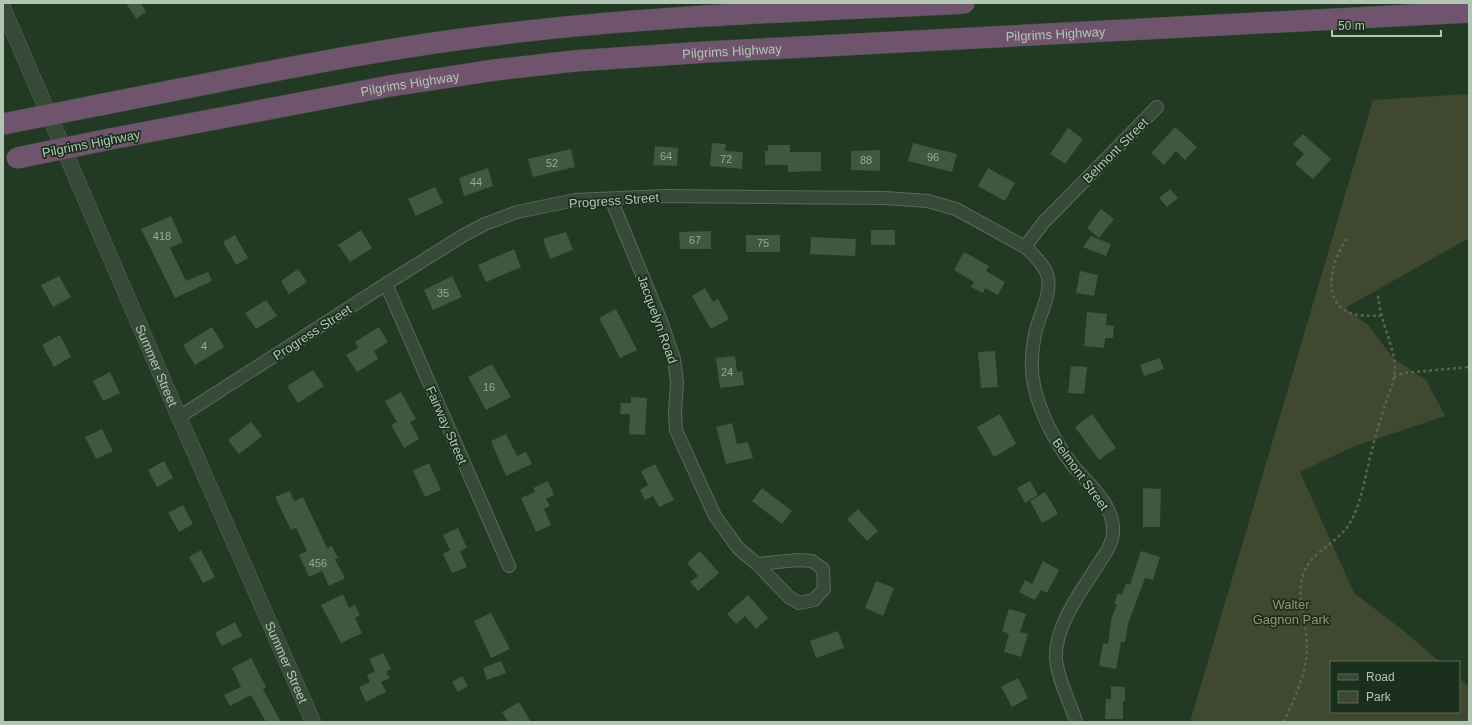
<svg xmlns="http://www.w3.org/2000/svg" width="1472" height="725" font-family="Arial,sans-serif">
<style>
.green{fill:#404930}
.building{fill:#3e5940}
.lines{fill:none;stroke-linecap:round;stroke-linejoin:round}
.minor-casing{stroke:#566b58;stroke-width:14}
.tertiary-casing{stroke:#566b58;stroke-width:16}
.motorway-casing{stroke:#415542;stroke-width:22}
.path{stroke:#576550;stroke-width:2.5;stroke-dasharray:3 3;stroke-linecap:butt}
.minor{stroke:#364a37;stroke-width:12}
.tertiary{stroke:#364a37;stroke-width:15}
.motorway{stroke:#70536d;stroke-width:21}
.motorway-bridge-casing{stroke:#415542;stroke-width:22;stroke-linecap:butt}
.motorway-bridge{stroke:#70536d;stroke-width:21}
.labels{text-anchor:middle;stroke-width:3.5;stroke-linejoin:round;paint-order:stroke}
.number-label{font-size:11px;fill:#94ab96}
.street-label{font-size:13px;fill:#b1c6b3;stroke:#1b2f1d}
.park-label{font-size:13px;fill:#9c9070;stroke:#1b2f1d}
</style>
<rect width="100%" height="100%" fill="#223a23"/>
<path class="green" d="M 1469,94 L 1469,238 L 1345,308 L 1369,326 L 1393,358 L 1426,380 L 1445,416 L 1352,447 L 1300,472 L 1354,593 L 1404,631 L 1440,662 L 1331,662 L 1331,712 L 1459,712 L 1459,678 L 1469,686 L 1469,722 L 1190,722 L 1373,100 Z"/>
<path class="building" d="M 126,3 L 141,3 L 146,12 L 136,19 Z
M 1175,127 L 1197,147 L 1185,160 L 1176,151 L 1164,165 L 1151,153 Z
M 1068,128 L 1083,139 L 1065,164 L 1050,154 Z
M 1303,134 L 1331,159 L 1313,179 L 1295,164 L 1304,154 L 1293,144 Z
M 712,143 L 726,144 L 725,151 L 743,152 L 742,169 L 710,166 Z
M 913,143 L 957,154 L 952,172 L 908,161 Z
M 768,145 L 790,145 L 790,152 L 821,152 L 821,171 L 788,172 L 788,165 L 765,165 L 765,151 L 768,151 Z
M 655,146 L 678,148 L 677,166 L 653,165 Z
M 571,149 L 575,167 L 533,177 L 528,159 Z
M 880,150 L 880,171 L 851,170 L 851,151 Z
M 488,168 L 493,186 L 464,196 L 459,178 Z
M 988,168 L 1015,183 L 1005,201 L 978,186 Z
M 435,187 L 443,203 L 416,216 L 408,199 Z
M 1170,189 L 1178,198 L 1167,207 L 1159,198 Z
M 1101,209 L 1114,219 L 1099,238 L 1087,228 Z
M 171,216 L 183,242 L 170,248 L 186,281 L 208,272 L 212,281 L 175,298 L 141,229 Z
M 361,230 L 372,248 L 350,262 L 338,245 Z
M 871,230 L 895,230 L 895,245 L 871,245 Z
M 711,231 L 711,249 L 680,249 L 679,232 Z
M 566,232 L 573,250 L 550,259 L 543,239 Z
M 235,235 L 248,258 L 236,265 L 223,242 Z
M 746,235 L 780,235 L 780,252 L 746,252 Z
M 1091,236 L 1111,244 L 1106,256 L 1083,247 Z
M 811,237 L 856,239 L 855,256 L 810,254 Z
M 514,249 L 521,267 L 486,282 L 478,265 Z
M 964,252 L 989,266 L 986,271 L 1005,282 L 998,295 L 985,288 L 983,293 L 971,287 L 974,282 L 954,270 Z
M 298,269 L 307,282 L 289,294 L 281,281 Z
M 1080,271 L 1098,275 L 1094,296 L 1076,293 Z
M 59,276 L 71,297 L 53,307 L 41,285 Z
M 452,276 L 462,297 L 433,310 L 424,290 Z
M 705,288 L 713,302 L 718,299 L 729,319 L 711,329 L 692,296 Z
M 266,300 L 277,316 L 256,329 L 245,313 Z
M 616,309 L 637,350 L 620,358 L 599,318 Z
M 1087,312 L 1107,314 L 1106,325 L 1114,326 L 1113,338 L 1105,338 L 1104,348 L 1084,346 Z
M 212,327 L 224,347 L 195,365 L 183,345 Z
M 379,327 L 388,342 L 374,351 L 378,359 L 357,372 L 346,355 L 358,348 L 355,342 Z
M 60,335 L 71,357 L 54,367 L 42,345 Z
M 995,351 L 998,387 L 981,388 L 978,352 Z
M 735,356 L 737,372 L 742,371 L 744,385 L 720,388 L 716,358 Z
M 1160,358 L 1164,369 L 1144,376 L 1140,365 Z
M 492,364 L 511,397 L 486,410 L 468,377 Z
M 1071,366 L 1087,367 L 1084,394 L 1068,393 Z
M 313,370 L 324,386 L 298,403 L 287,386 Z
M 110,372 L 120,393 L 103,401 L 93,381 Z
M 401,392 L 416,419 L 410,422 L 419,439 L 404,448 L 391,425 L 397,422 L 385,401 Z
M 631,397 L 647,398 L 645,435 L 629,434 L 630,414 L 620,414 L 621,403 L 631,403 Z
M 1000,414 L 1016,444 L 994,457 L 977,427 Z
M 1092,414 L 1116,448 L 1099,460 L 1075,427 Z
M 251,422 L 262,436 L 239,454 L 228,440 Z
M 732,423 L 737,444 L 748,442 L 753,458 L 726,464 L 716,427 Z
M 102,429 L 113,451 L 96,459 L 85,437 Z
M 506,434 L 517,456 L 526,452 L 532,464 L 506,476 L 491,441 Z
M 164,461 L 173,478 L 157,487 L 148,470 Z
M 429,463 L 441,490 L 425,497 L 413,471 Z
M 655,464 L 674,500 L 659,507 L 653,496 L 645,500 L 640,490 L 648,485 L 641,471 Z
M 548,481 L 554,495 L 546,499 L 550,506 L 544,509 L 551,525 L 536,532 L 521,498 L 535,492 L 533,488 Z
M 1030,481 L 1038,495 L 1025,503 L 1017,488 Z
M 762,488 L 792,511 L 782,524 L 752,501 Z
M 1143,488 L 1161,489 L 1160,527 L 1143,527 Z
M 290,491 L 294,501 L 303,497 L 327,548 L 332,546 L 338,558 L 335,559 L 345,578 L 329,586 L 322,571 L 309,577 L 299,555 L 307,551 L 296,528 L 291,530 L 275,497 Z
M 1045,492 L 1058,514 L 1042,523 L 1030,501 Z
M 183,505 L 193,524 L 179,532 L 168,513 Z
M 858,509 L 878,531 L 867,541 L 847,519 Z
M 458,528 L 467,548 L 460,551 L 467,567 L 452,573 L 443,554 L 450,550 L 443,535 Z
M 201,550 L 215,577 L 203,583 L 189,557 Z
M 700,551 L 719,573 L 698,591 L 690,582 L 698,576 L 687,563 Z
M 1141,551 L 1160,557 L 1153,580 L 1145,578 L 1128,624 L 1125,642 L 1121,642 L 1116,669 L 1099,666 L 1103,643 L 1108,644 L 1112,616 L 1117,605 L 1114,604 L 1118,593 L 1122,595 L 1126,583 L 1130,585 Z
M 1043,561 L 1059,570 L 1047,593 L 1041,590 L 1035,600 L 1019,592 L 1025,580 L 1032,584 Z
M 876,581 L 894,588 L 883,616 L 865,608 Z
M 343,594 L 349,608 L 355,605 L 360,615 L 355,618 L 362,633 L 341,643 L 321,605 Z
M 748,595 L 768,618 L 756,629 L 745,616 L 736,624 L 727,614 Z
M 1009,609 L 1026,614 L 1020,632 L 1028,634 L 1021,657 L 1004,652 L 1009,634 L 1002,631 Z
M 491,613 L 510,649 L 491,658 L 474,621 Z
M 235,622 L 242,636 L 222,646 L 215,633 Z
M 838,631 L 844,648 L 816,658 L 810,641 Z
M 383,653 L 391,669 L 386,672 L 390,678 L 381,682 L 386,692 L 366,702 L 359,687 L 370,682 L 367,675 L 375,671 L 369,659 Z
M 251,658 L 266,687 L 263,689 L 281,722 L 266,722 L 251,695 L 230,706 L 224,695 L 241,687 L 232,668 Z
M 501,661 L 506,673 L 487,680 L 483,668 Z
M 462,676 L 468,686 L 458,692 L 452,682 Z
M 1018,678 L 1028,698 L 1012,707 L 1001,687 Z
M 1111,686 L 1125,687 L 1125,701 L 1123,701 L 1123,719 L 1105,719 L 1106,699 L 1111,699 Z
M 519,702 L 531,722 L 508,722 L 502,712 Z"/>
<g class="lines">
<defs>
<path id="minor" d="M 611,199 L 661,321 L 674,359 L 677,382 L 675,413 L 676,430 L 684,448 L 715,516 L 725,530 L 739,549 L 757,564 L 789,597 L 799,603 L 814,600 L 824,589 L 823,569 L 812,561 L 798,560 L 757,564
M 1025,247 L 1043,223 L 1157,107
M 386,284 L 509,566
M 179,417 L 386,284 L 464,235 L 485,224 L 517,212 L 575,200 L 664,196 L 885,198 L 928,201 L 956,209 L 1025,247 C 1033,254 1046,266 1048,278 C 1051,297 1039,315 1035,334 C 1032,350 1030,368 1034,385 C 1040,413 1054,440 1071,463 C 1086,482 1112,502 1113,528 C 1114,543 1105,554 1097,566 C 1081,592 1054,627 1056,659 C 1058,681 1070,701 1076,722"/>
<g id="tertiary">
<path id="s1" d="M 3,8 L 179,417 L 313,722"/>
</g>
<g id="motorway">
<path d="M 94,106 C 229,80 365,50 502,34 C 655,15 810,11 964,3"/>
<path id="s2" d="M 110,139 L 390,86 L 495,70 L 574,61 L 707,52 L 1469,12"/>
</g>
</defs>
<use href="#minor" class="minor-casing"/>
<use href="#tertiary" class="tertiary-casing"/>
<use href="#motorway" class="motorway-casing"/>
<path class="path" d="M 1347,239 C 1333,257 1320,299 1348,312 C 1357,317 1371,315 1381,316
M 1394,377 L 1403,373 L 1469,367
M 1284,722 C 1294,699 1307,672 1307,647 C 1307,622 1296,600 1303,575 C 1310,551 1340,543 1351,521 C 1363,499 1366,470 1373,446 C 1376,432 1381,419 1385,405 C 1389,393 1395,380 1395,367 C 1394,350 1386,333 1382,317 C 1380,310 1379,303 1378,296
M 1468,722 L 1469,715"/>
<use href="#minor" class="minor"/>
<use href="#tertiary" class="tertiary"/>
<use href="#motorway" class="motorway"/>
<defs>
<path id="motorway-bridge" d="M 3,124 L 94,106
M 17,158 L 110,139"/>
</defs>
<use href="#motorway-bridge" class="motorway-bridge-casing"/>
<use href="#motorway-bridge" class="motorway-bridge"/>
</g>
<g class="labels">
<g class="number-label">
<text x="666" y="160">64</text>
<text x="933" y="161">96</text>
<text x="726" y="163">72</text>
<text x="866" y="164">88</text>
<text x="552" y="167">52</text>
<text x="476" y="186">44</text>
<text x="162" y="240">418</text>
<text x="695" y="244">67</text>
<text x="763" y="247">75</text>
<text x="443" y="297">35</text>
<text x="204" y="350">4</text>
<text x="727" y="376">24</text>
<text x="489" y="391">16</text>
<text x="318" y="567">456</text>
</g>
<g class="street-label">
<text dy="5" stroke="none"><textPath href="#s2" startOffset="953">Pilgrims Highway</textPath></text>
<text dy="5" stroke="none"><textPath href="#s2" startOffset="629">Pilgrims Highway</textPath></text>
<text dy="5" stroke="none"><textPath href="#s2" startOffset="305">Pilgrims Highway</textPath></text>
<text transform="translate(91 143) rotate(-11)" y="5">Pilgrims Highway</text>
<text transform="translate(1115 150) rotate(-45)" y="5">Belmont Street</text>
<text transform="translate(614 200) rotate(-4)" y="5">Progress Street</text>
<text transform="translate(658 319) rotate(70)" y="5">Jacquelyn Road</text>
<text transform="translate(312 332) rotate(-33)" y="5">Progress Street</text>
<text dy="5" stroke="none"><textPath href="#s1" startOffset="389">Summer Street</textPath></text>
<text transform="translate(447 425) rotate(66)" y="5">Fairway Street</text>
<text transform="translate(1081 474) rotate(54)" y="5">Belmont Street</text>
<text dy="5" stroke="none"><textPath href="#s1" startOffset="713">Summer Street</textPath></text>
</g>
<g class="park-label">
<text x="1291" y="609">Walter<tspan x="1291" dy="15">Gagnon Park</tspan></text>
</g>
</g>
<rect width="1472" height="725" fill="none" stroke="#b1c6b3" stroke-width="8"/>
<rect x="1330" y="661" width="130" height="52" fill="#1b2f1d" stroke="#576b59"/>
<rect x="1338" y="674" width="20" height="6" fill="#364a37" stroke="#576b59"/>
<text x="1366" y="681" font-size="12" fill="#b1c6b3">Road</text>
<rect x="1338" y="691" width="20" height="12" fill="#404930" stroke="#576b59"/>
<text x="1366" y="701" font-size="12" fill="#b1c6b3">Park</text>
<path d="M1332 30v6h109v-6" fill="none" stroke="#b1c6b3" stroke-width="2"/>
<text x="1338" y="30" font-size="12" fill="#b1c6b3" stroke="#1b2f1d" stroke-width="3" paint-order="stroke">50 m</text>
</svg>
